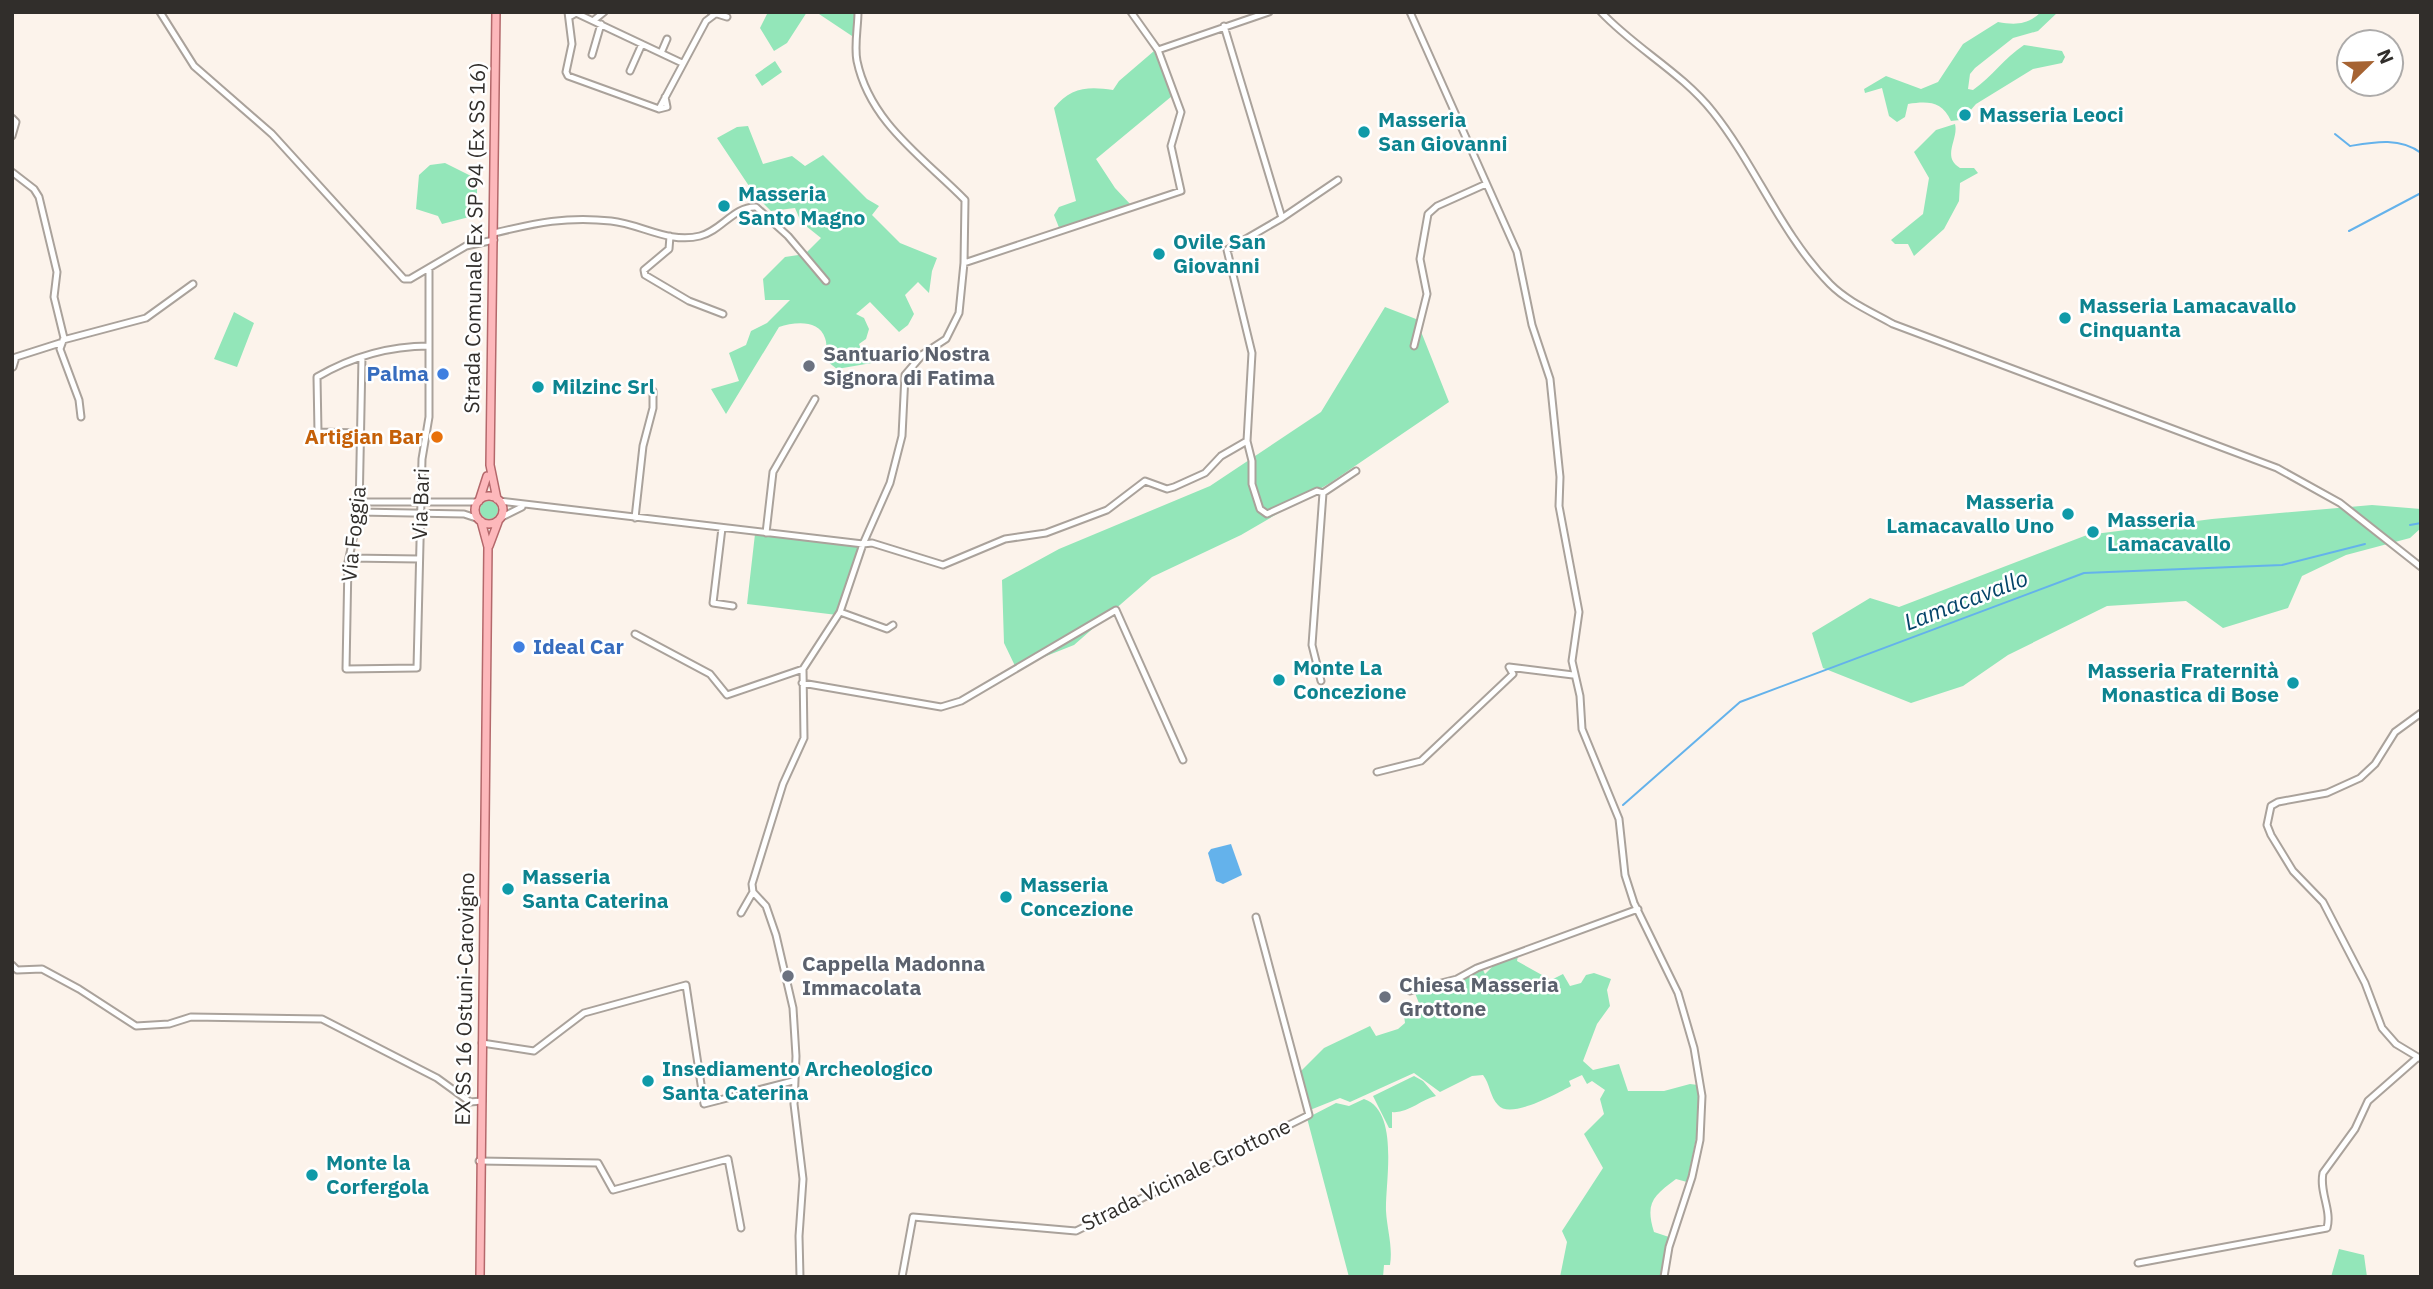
<svg xmlns="http://www.w3.org/2000/svg" width="2433" height="1289" font-family="'IBM Plex Sans',sans-serif">
<style>
.green{fill:#93e6b9}
.water{fill:#64b2eb}
.lines{fill:none;stroke-linecap:round;stroke-linejoin:round}
.stream{stroke:#64b2eb;stroke-width:2}
.minor-casing{stroke:#aaa29b;stroke-width:9}
.major-casing{stroke:#b4686b;stroke-width:10}
.minor{stroke:#fff;stroke-width:5}
.major{stroke:#fdb8bb;stroke-width:7}
.culture-dot{fill:#0f9aa8;stroke:#fff;stroke-width:2.5}
.worship-dot{fill:#6b7280;stroke:#fff;stroke-width:2.5}
.shop-dot{fill:#3f7fe0;stroke:#fff;stroke-width:2.5}
.food-dot{fill:#e8710a;stroke:#fff;stroke-width:2.5}
.labels{text-anchor:middle;stroke-width:5;stroke-linejoin:round;paint-order:stroke}
.culture-label{font-size:21px;font-weight:bold;fill:#0d838f;stroke:#fff;text-anchor:start}
.street-label{font-size:21px;fill:#312e2b;stroke:#fff}
.worship-label{font-size:21px;font-weight:bold;fill:#5b616d;stroke:#fff;text-anchor:start}
.shop-label{font-size:21px;font-weight:bold;fill:#366cbe;stroke:#fff;text-anchor:end}
.food-label{font-size:21px;font-weight:bold;fill:#c56008;stroke:#fff;text-anchor:end}
.water-label{font-size:23px;font-style:italic;fill:#044469;stroke:#fff}
</style>
<rect width="100%" height="100%" fill="#fcf3eb"/>
<path class="green" d="M 768,12 L 807,12 L 787,43 L 774,51 L 760,28 Z
M 816,12 L 856,12 L 855,38 Z
M 2041,12 L 2058,12 L 2038,31 L 2013,38 L 1975,68 L 1970,74 L 1968,89 L 1973,90 C 1992,77 2004,58 2024,45 L 2062,51 L 2065,57 L 2062,63 L 2033,69 L 1976,104 L 1969,112 L 1960,113 L 1960,120 L 1951,121 C 1942,101 1928,101 1908,104 L 1905,117 L 1897,122 L 1889,116 L 1882,88 L 1865,93 L 1864,89 L 1886,76 L 1921,89 L 1938,82 L 1963,44 L 1998,22 C 2015,25 2028,25 2041,12 Z
M 1154,51 L 1172,96 L 1096,159 L 1115,188 L 1131,205 L 1060,230 L 1054,215 L 1059,207 L 1076,201 L 1054,108 C 1070,87 1089,86 1113,90 L 1119,81 Z
M 775,61 L 782,72 L 762,86 L 755,75 Z
M 1955,124 C 1959,139 1941,157 1960,168 L 1974,168 L 1978,173 L 1960,183 L 1959,201 L 1944,229 L 1914,256 L 1908,244 L 1895,244 L 1891,240 L 1923,214 L 1929,178 L 1914,152 L 1936,130 Z
M 748,126 L 763,164 L 792,156 L 805,166 L 823,155 L 867,199 L 879,206 L 872,215 L 900,243 L 937,258 L 932,271 L 929,293 L 918,282 L 905,295 L 914,314 L 908,325 L 899,332 L 870,302 L 856,314 L 864,318 L 869,329 L 866,339 L 859,344 L 862,352 L 883,361 L 837,369 L 828,362 C 825,354 828,346 825,338 C 819,319 794,322 779,327 L 726,414 L 711,389 L 739,381 L 729,353 L 746,345 L 751,331 L 767,323 L 790,300 L 765,300 L 763,279 L 785,257 L 805,254 L 821,238 L 801,222 L 795,208 L 771,211 L 755,195 L 717,138 L 737,127 Z
M 445,163 L 477,179 L 477,215 L 442,224 L 438,216 L 416,209 L 419,175 L 430,165 Z
M 1385,307 L 1416,319 L 1449,402 L 1330,483 L 1241,535 L 1152,577 L 1074,645 L 1016,668 L 1004,643 L 1002,580 L 1059,549 L 1210,486 L 1321,412 Z
M 234,312 L 254,323 L 237,367 L 214,359 Z
M480 510a9 9 0 1 1 18 0a9 9 0 1 1-18 0Z
M 2372,505 L 2421,509 L 2421,528 L 2410,538 L 2346,555 L 2302,576 L 2288,608 L 2223,628 L 2186,601 L 2107,606 L 2008,655 L 1963,686 L 1911,703 L 1823,668 L 1812,633 L 1870,598 L 1899,607 L 2087,535 L 2212,519 Z
M 755,534 L 863,544 L 837,615 L 747,604 Z
M 1518,956 L 1517,961 L 1551,980 L 1563,974 L 1570,986 L 1581,983 L 1586,975 L 1594,973 L 1611,979 L 1607,990 L 1610,1006 L 1597,1024 L 1583,1061 L 1593,1070 L 1619,1064 L 1628,1091 L 1664,1091 L 1690,1084 L 1698,1085 L 1698,1129 L 1687,1182 L 1676,1179 C 1653,1196 1645,1203 1654,1232 L 1669,1237 L 1660,1277 L 1560,1277 L 1567,1242 L 1562,1231 L 1603,1168 L 1584,1134 L 1604,1114 L 1600,1099 L 1605,1090 L 1592,1081 L 1587,1084 L 1582,1075 L 1569,1081 L 1571,1086 C 1558,1093 1510,1120 1498,1105 C 1490,1097 1490,1084 1483,1075 L 1472,1076 L 1440,1092 L 1414,1073 L 1350,1102 L 1340,1098 L 1310,1110 L 1299,1073 L 1324,1048 L 1370,1026 L 1376,1036 L 1398,1029 L 1405,1023 L 1404,1015 L 1420,1006 L 1415,993 L 1483,970 L 1485,974 L 1496,963 Z
M 1414,1076 L 1423,1081 L 1436,1096 C 1422,1099 1407,1114 1392,1112 L 1392,1128 L 1389,1128 L 1373,1096 Z
M 1364,1099 C 1400,1111 1385,1183 1386,1211 C 1387,1229 1393,1247 1390,1265 L 1384,1265 L 1383,1277 L 1349,1277 L 1307,1118 L 1336,1103 L 1349,1106 Z
M 2339,1249 L 2364,1255 L 2367,1277 L 2331,1277 Z"/>
<path class="water" d="M 1231,844 L 1242,875 L 1223,884 L 1216,881 L 1208,853 L 1211,849 Z"/>
<g class="lines">
<path class="stream" d="M 2335,134 L 2350,146 C 2374,142 2400,137 2421,153
M 2349,231 L 2421,193
M 2410,525 L 2421,523
M 1623,805 L 1740,702 L 2084,573 L 2282,565 L 2365,544"/>
<defs>
<path id="minor" d="M 160,12 L 194,66 L 272,134 L 404,279 L 410,279 L 466,246 L 494,240
M 568,12 L 572,44 L 566,72 L 568,76 L 659,109 L 667,107 L 665,97
M 711,12 L 727,17
M 1410,12 L 1517,252 L 1532,325 L 1550,379 L 1560,477 L 1559,506 L 1579,612 L 1572,661 L 1580,696 L 1582,729 L 1619,819 L 1625,875 L 1634,903 L 1678,993 L 1694,1048 L 1702,1096 L 1700,1140 L 1692,1177 L 1669,1247 L 1664,1277
M 1601,12 C 1636,49 1681,72 1713,112 C 1756,166 1781,234 1830,284 C 1848,302 1872,312 1893,324 L 2277,468 L 2340,503 L 2421,567
M 569,17 L 576,13 L 682,63
M 594,20 L 604,12
M 1224,26 L 1282,218
M 1158,50 L 1269,12
M 661,53 L 667,39
M 592,55 L 601,24
M 630,71 L 642,44
M 659,109 L 706,21 L 714,15
M 12,118 L 16,122 L 12,136
M 12,172 L 34,189 L 39,197 L 57,272 L 54,297 L 64,338 L 60,349 L 79,400 L 81,417
M 494,233 C 536,223 567,216 611,221 C 641,224 669,244 700,236 C 721,231 734,206 756,207 L 788,236 L 826,281
M 670,236 L 669,249 L 644,270 L 645,275 L 689,301 L 723,314
M 964,263 L 1181,191 L 1171,146 L 1181,112 L 1158,50 L 1131,12
M 63,340 L 146,318 L 193,284
M 1414,346 L 1427,294 L 1420,259 L 1428,214 L 1437,206 L 1486,184
M 362,357 L 359,512 L 348,562 L 346,669 L 417,668 L 422,459 L 429,417 L 429,268
M 13,367 L 16,357 L 60,343
M 361,433 L 318,432 L 317,377 C 353,356 388,346 429,346
M 1323,493 L 1356,471
M 499,501 L 863,544 L 872,543 L 943,565 L 1005,539 L 1046,533 L 1107,510 L 1145,481 L 1167,489 L 1174,487 L 1205,473 L 1221,456 L 1247,441
M 359,502 L 477,502
M 359,512 L 464,514 L 479,519
M 500,518 L 522,507
M 635,518 L 643,446 L 653,408 L 653,391
M 722,528 L 713,603 L 733,606
M 766,533 L 773,472 L 815,399
M 349,558 L 419,559
M 840,612 L 887,629 L 893,625
M 635,634 L 710,674 L 727,695 L 803,669
M 1321,681 L 1312,645 L 1323,493 L 1317,491 L 1267,514 L 1260,509 L 1252,484 L 1252,461 L 1247,441 L 1252,353 L 1227,250 L 1282,218 L 1338,180
M 802,683 L 941,707 L 961,701 L 1116,610 L 1183,760
M 2421,713 L 2395,732 L 2375,764 L 2360,778 L 2327,793 L 2278,802 L 2271,806 L 2267,825 L 2271,835 L 2293,871 L 2323,902 L 2365,983 L 2382,1028 L 2396,1044 L 2421,1059
M 1377,772 L 1421,761 L 1513,674 L 1509,667 L 1573,675
M 741,913 L 753,892
M 12,965 L 17,970 L 42,969 L 79,989 L 136,1026 L 169,1024 L 191,1017 L 322,1019 L 437,1078 L 470,1102 L 482,1101
M 1410,991 L 1457,979 L 1477,968 L 1638,909
M 482,1043 L 534,1051 L 584,1013 L 686,985 L 704,1104 L 793,1081
M 479,1161 L 598,1163 L 613,1190 L 728,1159 L 741,1228
M 2138,1263 L 2327,1228 C 2332,1210 2319,1192 2323,1173 L 2355,1129 L 2368,1101 L 2417,1058
M 800,1277 L 799,1236 L 803,1179 L 794,1104 L 796,1056 L 793,1008 L 776,935 L 766,906 L 753,892 L 752,884 L 783,784 L 804,738 L 803,669 L 840,612 L 863,544 L 890,483 L 902,436 L 905,375 L 923,354 L 946,339 L 959,313 L 964,263 L 965,200 C 924,158 870,123 857,61 C 854,46 858,27 858,12
M 902,1277 L 913,1217 L 1076,1231 L 1309,1115 L 1256,917"/>
<path id="major" d="M 496,12 L 490,465 L 497,499
M475 510a14 14 0 1 1 28 0a14 14 0 1 1-28 0Z
M 479,501 L 487,476
M 489,546 L 498,522
M 480,1277 L 488,547 L 481,521"/>
</defs>
<use href="#minor" class="minor-casing"/>
<use href="#major" class="major-casing"/>
<use href="#minor" class="minor"/>
<use href="#major" class="major"/>
</g>
<g class="culture-dot">
<circle cx="1965" cy="115" r="7"/>
<circle cx="1364" cy="132" r="7"/>
<circle cx="724" cy="206" r="7"/>
<circle cx="1159" cy="254" r="7"/>
<circle cx="2065" cy="318" r="7"/>
<circle cx="538" cy="387" r="7"/>
<circle cx="2068" cy="514" r="7"/>
<circle cx="2093" cy="532" r="7"/>
<circle cx="1279" cy="680" r="7"/>
<circle cx="2293" cy="683" r="7"/>
<circle cx="508" cy="889" r="7"/>
<circle cx="1006" cy="897" r="7"/>
<circle cx="648" cy="1081" r="7"/>
<circle cx="312" cy="1175" r="7"/>
</g>
<g class="worship-dot">
<circle cx="809" cy="366" r="7"/>
<circle cx="788" cy="976" r="7"/>
<circle cx="1385" cy="997" r="7"/>
</g>
<g class="shop-dot">
<circle cx="443" cy="374" r="7"/>
<circle cx="519" cy="647" r="7"/>
</g>
<circle class="food-dot" cx="437" cy="437" r="7"/>
<g class="labels">
<g class="culture-label">
<text x="1979" y="122">Masseria Leoci</text>
<text x="1378" y="127">Masseria<tspan x="1378" dy="24">San Giovanni</tspan></text>
<text x="738" y="201">Masseria<tspan x="738" dy="24">Santo Magno</tspan></text>
<text x="1173" y="249">Ovile San<tspan x="1173" dy="24">Giovanni</tspan></text>
<text x="2079" y="313">Masseria Lamacavallo<tspan x="2079" dy="24">Cinquanta</tspan></text>
<text x="552" y="394">Milzinc Srl</text>
<text x="2054" y="509" text-anchor="end">Masseria<tspan x="2054" dy="24">Lamacavallo Uno</tspan></text>
<text x="2107" y="527">Masseria<tspan x="2107" dy="24">Lamacavallo</tspan></text>
<text x="1293" y="675">Monte La<tspan x="1293" dy="24">Concezione</tspan></text>
<text x="2279" y="678" text-anchor="end">Masseria Fraternità<tspan x="2279" dy="24">Monastica di Bose</tspan></text>
<text x="522" y="884">Masseria<tspan x="522" dy="24">Santa Caterina</tspan></text>
<text x="1020" y="892">Masseria<tspan x="1020" dy="24">Concezione</tspan></text>
<text x="662" y="1076">Insediamento Archeologico<tspan x="662" dy="24">Santa Caterina</tspan></text>
<text x="326" y="1170">Monte la<tspan x="326" dy="24">Corfergola</tspan></text>
</g>
<g class="street-label">
<text transform="translate(475 238) rotate(-89)" y="7">Strada Comunale Ex SP 94 (Ex SS 16)</text>
<text transform="translate(421 504) rotate(-88)" y="7">Via Bari</text>
<text transform="translate(354 534) rotate(-84)" y="7">Via Foggia</text>
<text transform="translate(465 999) rotate(-89)" y="7">EX SS 16 Ostuni-Carovigno</text>
<text transform="translate(1186 1175) rotate(-26)" y="7">Strada Vicinale Grottone</text>
</g>
<g class="worship-label">
<text x="823" y="361">Santuario Nostra<tspan x="823" dy="24">Signora di Fatima</tspan></text>
<text x="802" y="971">Cappella Madonna<tspan x="802" dy="24">Immacolata</tspan></text>
<text x="1399" y="992">Chiesa Masseria<tspan x="1399" dy="24">Grottone</tspan></text>
</g>
<g class="shop-label">
<text x="429" y="381">Palma</text>
<text x="533" y="654" text-anchor="start">Ideal Car</text>
</g>
<g class="food-label">
<text x="423" y="444">Artigian Bar</text>
</g>
<g class="water-label">
<text transform="translate(1966 600) rotate(-21)" y="8">Lamacavallo</text>
</g>
</g>
<rect width="2433" height="1289" fill="none" stroke="#312e2b" stroke-width="28"/>
<g transform="translate(2370 63) rotate(67)"><circle r="33" fill="#ffffff" stroke="#adabaa" stroke-width="2"/>
<path d="M0-5L12 26L0 18L-12 26Z" fill="#a66332"/>
<text y="-10" font-size="19" font-weight="bold" text-anchor="middle" fill="#312e2b">N</text>
</g>
</svg>
